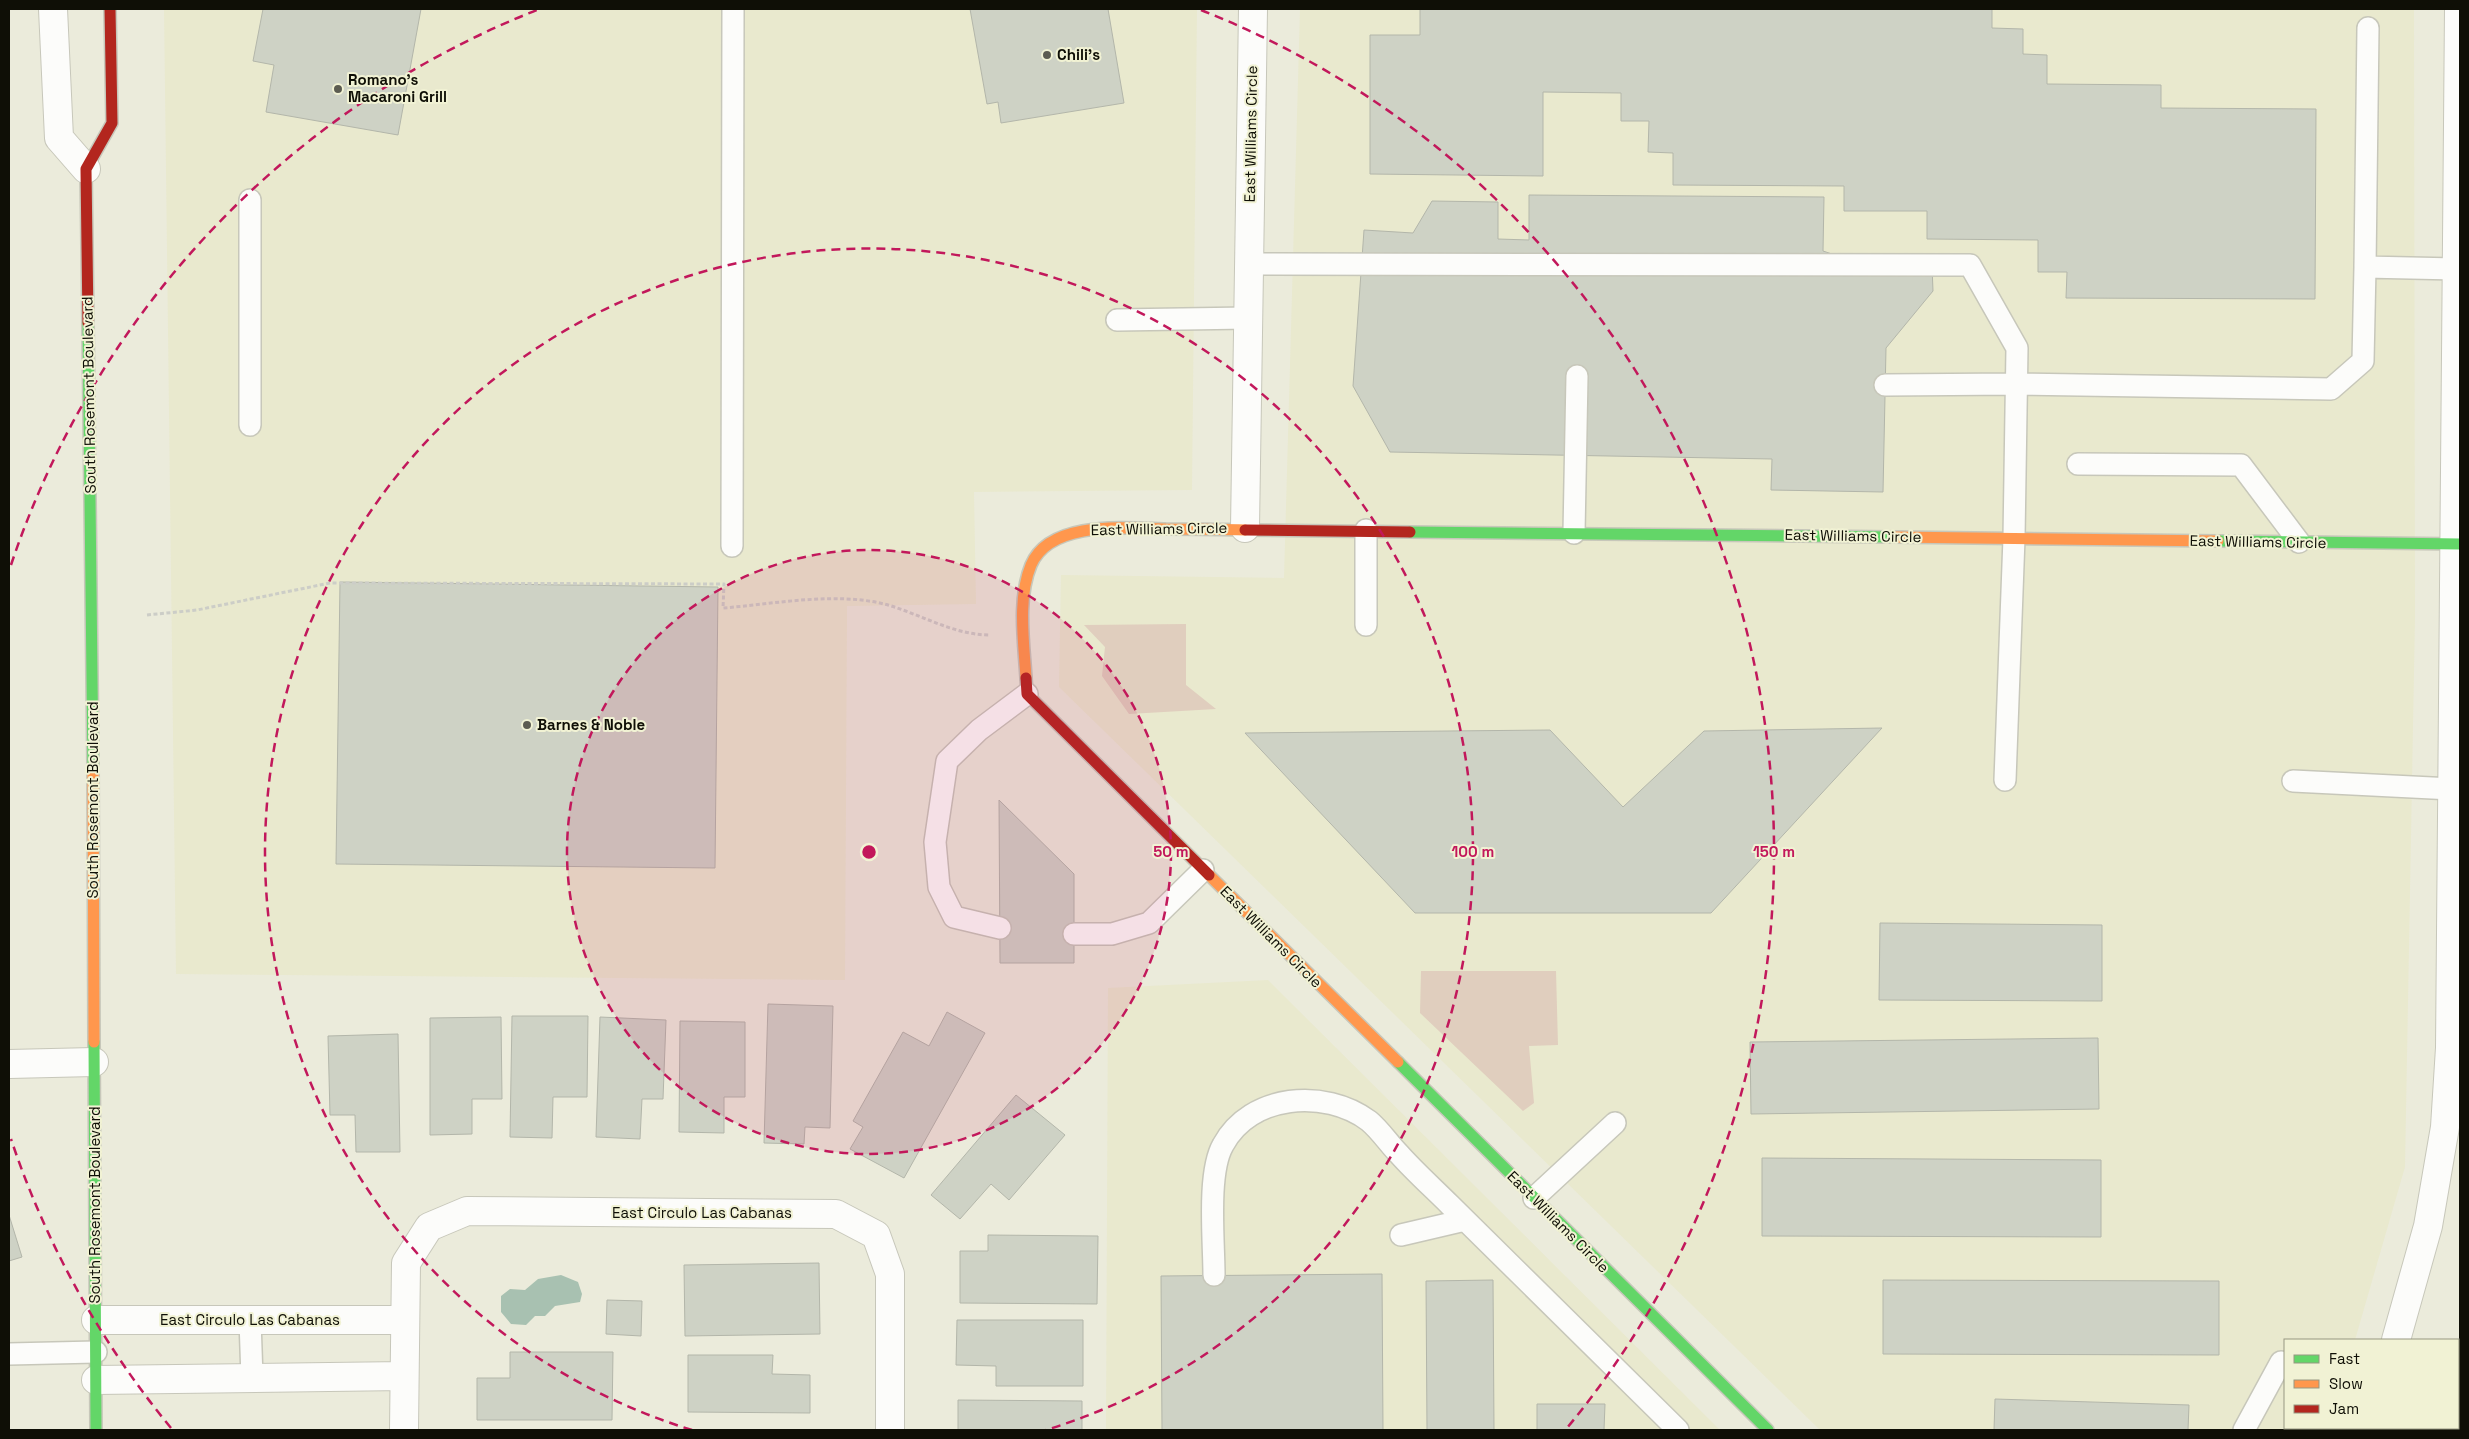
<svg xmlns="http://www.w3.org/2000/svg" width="2469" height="1439" font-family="'Space Grotesk',sans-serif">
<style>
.built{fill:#e9e9ce}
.green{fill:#e0cebe}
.water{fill:#a8c1b1}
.building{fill:#ced2c5;stroke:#b3b6aa}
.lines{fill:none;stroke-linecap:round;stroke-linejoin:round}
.lane-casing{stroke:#c7c7ba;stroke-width:24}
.street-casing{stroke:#c7c7ba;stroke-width:30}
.fast-casing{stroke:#c7c7ba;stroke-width:14}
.slow-casing{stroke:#c7c7ba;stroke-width:14}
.jam-casing{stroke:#c7c7ba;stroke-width:14}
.path{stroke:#cccdc7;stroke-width:3;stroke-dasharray:4 2.5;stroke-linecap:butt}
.lane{stroke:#fcfcfa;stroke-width:21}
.street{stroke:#fcfcfa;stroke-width:28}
.fast{stroke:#63d668;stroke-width:11}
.slow{stroke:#ff974d;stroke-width:11}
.jam{stroke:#b3261e;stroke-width:11}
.ring{fill:none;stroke:#c2185b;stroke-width:2.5;stroke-dasharray:9 6}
.poi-dot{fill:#5c5c51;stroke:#f1f2d4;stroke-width:2}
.labels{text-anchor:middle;stroke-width:4;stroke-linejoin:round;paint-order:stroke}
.poi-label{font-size:15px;font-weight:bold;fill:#0f0f06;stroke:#f1f2d4;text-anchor:start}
.street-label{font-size:15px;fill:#0f0f06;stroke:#f1f2d4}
.centre{fill:#c2185b;stroke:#f1f2d4;stroke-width:2.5}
.ring-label{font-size:15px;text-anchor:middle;font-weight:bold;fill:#c2185b;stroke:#f1f2d4;stroke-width:4;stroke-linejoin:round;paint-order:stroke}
</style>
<rect width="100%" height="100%" fill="#ebebdb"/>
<path class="built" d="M 164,9 L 1197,9 L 1192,490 L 974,492 L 976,604 L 847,606 L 845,980 L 176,974 Z
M 1300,9 L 2414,9 L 2415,617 L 2405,1167 L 2355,1340 L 2285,1340 L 2285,1428 L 2323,1428 L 2321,1430 L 1820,1430 L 1059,687 L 1061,575 L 1284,578 Z
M 1268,980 L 1720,1430 L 1106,1430 L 1108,988 Z"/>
<path class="green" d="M 1186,624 L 1186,685 L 1216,709 L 1129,714 L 1102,676 L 1105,647 L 1084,625 Z
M 1421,971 L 1556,971 L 1558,1045 L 1529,1046 L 1534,1103 L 1523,1111 L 1420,1013 Z"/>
<path class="water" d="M 561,1275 L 578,1282 L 582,1294 L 580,1302 L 555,1306 L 545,1316 L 535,1316 L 526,1325 L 511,1324 L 501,1312 L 501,1296 L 510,1289 L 525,1290 L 538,1279 Z"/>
<path class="building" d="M 263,9 L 421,9 L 398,135 L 266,112 L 274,65 L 253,61 Z
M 970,9 L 1108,9 L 1124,103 L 1001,123 L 998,102 L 987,104 Z
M 1420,9 L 1992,9 L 1992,28 L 2023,29 L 2023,54 L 2047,55 L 2047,84 L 2161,85 L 2161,108 L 2316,109 L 2315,299 L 2066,298 L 2067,272 L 2038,272 L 2038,240 L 1927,239 L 1927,211 L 1844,211 L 1844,186 L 1673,185 L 1673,153 L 1648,152 L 1649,121 L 1621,121 L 1621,93 L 1543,92 L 1543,176 L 1370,174 L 1370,35 L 1420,35 Z
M 1529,195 L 1824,197 L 1823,251 L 1850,260 L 1932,266 L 1933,291 L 1886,348 L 1883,492 L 1771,490 L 1772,459 L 1390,452 L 1353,386 L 1364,230 L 1413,233 L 1432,201 L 1498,202 L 1498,239 L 1529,240 Z
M 340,582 L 718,587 L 715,868 L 336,864 Z
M 1882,728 L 1711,913 L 1415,913 L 1245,733 L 1550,730 L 1623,807 L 1704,731 Z
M 999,800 L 1074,874 L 1074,963 L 1000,963 Z
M 1880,923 L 2102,925 L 2102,1001 L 1879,1000 Z
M 768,1004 L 833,1006 L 830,1128 L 805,1127 L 804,1144 L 764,1143 Z
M 947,1012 L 985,1033 L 904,1178 L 850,1149 L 863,1127 L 853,1121 L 903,1032 L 929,1046 Z
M 512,1016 L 588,1016 L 587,1097 L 553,1097 L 552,1138 L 510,1137 Z
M 501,1017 L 502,1099 L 472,1099 L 472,1134 L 430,1135 L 430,1018 Z
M 600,1017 L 666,1020 L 663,1099 L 642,1099 L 640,1139 L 596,1137 Z
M 680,1021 L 745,1022 L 745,1097 L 724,1097 L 724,1133 L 679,1132 Z
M 398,1034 L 400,1152 L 356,1152 L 355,1115 L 330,1115 L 328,1036 Z
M 2098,1038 L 2099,1109 L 1751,1114 L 1750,1042 Z
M 1016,1095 L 1065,1135 L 1009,1200 L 991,1184 L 960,1219 L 931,1195 Z
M 1762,1158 L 2101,1160 L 2101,1237 L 1762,1236 Z
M 9,1215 L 22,1257 L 9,1261 Z
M 988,1235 L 1098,1236 L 1097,1304 L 960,1303 L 960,1251 L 988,1251 Z
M 819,1263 L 820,1334 L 685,1336 L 684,1265 Z
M 1382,1274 L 1383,1430 L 1162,1430 L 1161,1276 Z
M 1493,1280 L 1494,1430 L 1427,1430 L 1426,1281 Z
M 1883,1280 L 2219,1281 L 2219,1355 L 1883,1354 Z
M 607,1300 L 642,1301 L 641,1336 L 606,1334 Z
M 957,1320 L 1083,1320 L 1083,1386 L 996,1386 L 996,1366 L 956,1365 Z
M 510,1352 L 613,1352 L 612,1420 L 477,1420 L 477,1378 L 510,1378 Z
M 688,1355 L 773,1355 L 772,1374 L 810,1375 L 810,1413 L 688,1412 Z
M 1995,1399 L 2189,1405 L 2188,1430 L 1994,1430 Z
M 958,1400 L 1082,1401 L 1082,1430 L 958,1430 Z
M 1537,1404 L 1605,1404 L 1604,1430 L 1537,1430 Z"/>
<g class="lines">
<defs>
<path id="lane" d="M 250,200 L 250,425
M 1249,264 L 1970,265 L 2017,348 L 2014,538 L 2005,780
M 2365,267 L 2368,28
M 1117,320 L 1248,318
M 1885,385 L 2016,384 L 2331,389 L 2363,361 L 2365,267 L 2456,269
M 2078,464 L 2241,465 L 2299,542
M 1366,530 L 1366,625
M 1574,533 L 1577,376
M 732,546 L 733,9
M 2293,781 L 2452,789
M 1000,928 L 954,917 L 939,887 L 935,842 L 947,761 L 979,730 L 1027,694
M 1074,934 L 1112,934 L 1149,923 L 1203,870
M 1534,1198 L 1615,1123
M 1401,1235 L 1465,1220
M 1214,1275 C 1214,1241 1207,1173 1223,1145 C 1250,1094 1325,1088 1369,1121 C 1380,1130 1389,1144 1399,1154 C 1415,1172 1433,1188 1450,1205 C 1526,1280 1602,1355 1678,1430
M 250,1320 L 252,1378
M 9,1354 L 96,1352
M 2244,1430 L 2281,1362 L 2285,1364"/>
<path id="street" d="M 53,9 L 59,138 L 86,169
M 1245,528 L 1253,9
M 9,1064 L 94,1062
M 96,1320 L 405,1320
M 2396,1340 L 2428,1226 L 2445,1127 L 2450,1048 L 2459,9
M 96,1380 L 404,1376
M 2458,1380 L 2460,1374
M 404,1430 L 406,1263 L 429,1227 L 467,1211 L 836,1214 L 876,1235 L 890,1274 L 890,1430
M 2363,1430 L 2364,1428
M 2439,1430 L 2440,1428"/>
<path id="fast" d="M 88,323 L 93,766
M 1410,532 L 1894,537
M 2218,541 L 2460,544
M 94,1042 L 96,1430
M 1398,1062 L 1768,1430"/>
<path id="slow" d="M 1894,537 L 2218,541
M 1026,678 C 1024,643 1017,599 1031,565 C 1050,520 1126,528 1166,529 C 1192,529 1219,529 1245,530
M 93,766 L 94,1042
M 1209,875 L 1398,1062"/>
<path id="jam" d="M 88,323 L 86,169 L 112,123 L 110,9
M 1245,530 L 1410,532
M 1026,678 L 1027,694 L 1209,875"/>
</defs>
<use href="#lane" class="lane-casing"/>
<use href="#street" class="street-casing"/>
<use href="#fast" class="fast-casing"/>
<use href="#slow" class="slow-casing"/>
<use href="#jam" class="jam-casing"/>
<path class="path" d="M 147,615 L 197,610 L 330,583 L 724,584 L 723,608 C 775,604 837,591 888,605 C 922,615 954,635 990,635"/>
<use href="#lane" class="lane"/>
<use href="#street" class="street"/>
<use href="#fast" class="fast"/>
<use href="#slow" class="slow"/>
<use href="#jam" class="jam"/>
</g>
<circle cx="869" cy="852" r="302" fill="#c2185b" fill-opacity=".12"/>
<g class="ring">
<circle cx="869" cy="852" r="302"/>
<path d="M692 1430A604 604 0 1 1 1046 1430"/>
<path d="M171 1428A905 905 0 0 1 11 1139M11 565A905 905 0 0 1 537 10M1201 10A905 905 0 0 1 1567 1428"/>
</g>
<g class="poi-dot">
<circle cx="1047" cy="55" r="5"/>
<circle cx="338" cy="89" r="5"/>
<circle cx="527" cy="725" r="5"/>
</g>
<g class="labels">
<g class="poi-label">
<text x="1057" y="60">Chili's</text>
<text x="348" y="85">Romano's<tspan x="348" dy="17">Macaroni Grill</tspan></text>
<text x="537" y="730">Barnes &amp; Noble</text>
</g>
<g class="street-label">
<text transform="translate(1251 134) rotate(-89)" y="5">East Williams Circle</text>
<text transform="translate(89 395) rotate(-91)" y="5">South Rosemont Boulevard</text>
<text transform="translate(1159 529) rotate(-1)" y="5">East Williams Circle</text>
<text transform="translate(1853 536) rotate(1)" y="5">East Williams Circle</text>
<text transform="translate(2258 542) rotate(1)" y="5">East Williams Circle</text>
<text transform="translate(93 800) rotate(-90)" y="5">South Rosemont Boulevard</text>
<text transform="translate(1271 937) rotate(45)" y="5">East Williams Circle</text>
<text transform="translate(95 1205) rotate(-90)" y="5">South Rosemont Boulevard</text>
<text x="702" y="1218">East Circulo Las Cabanas</text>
<text transform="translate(1558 1222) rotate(45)" y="5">East Williams Circle</text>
<text x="250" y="1325">East Circulo Las Cabanas</text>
</g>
</g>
<circle cx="869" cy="852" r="8" class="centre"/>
<g class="ring-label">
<text x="1171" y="857">50 m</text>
<text x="1473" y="857">100 m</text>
<text x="1774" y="857">150 m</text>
</g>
<rect width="2469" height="1439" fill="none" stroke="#0f0f06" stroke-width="20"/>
<rect x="2284" y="1339" width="175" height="90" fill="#f1f2d4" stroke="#979782"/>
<rect x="2294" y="1355" width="25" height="8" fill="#63d668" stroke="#979782"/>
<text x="2329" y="1364" font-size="15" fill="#0f0f06">Fast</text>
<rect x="2294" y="1380" width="25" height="8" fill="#ff974d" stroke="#979782"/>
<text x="2329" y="1389" font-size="15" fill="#0f0f06">Slow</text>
<rect x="2294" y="1405" width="25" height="8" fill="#b3261e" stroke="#979782"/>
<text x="2329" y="1414" font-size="15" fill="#0f0f06">Jam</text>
</svg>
